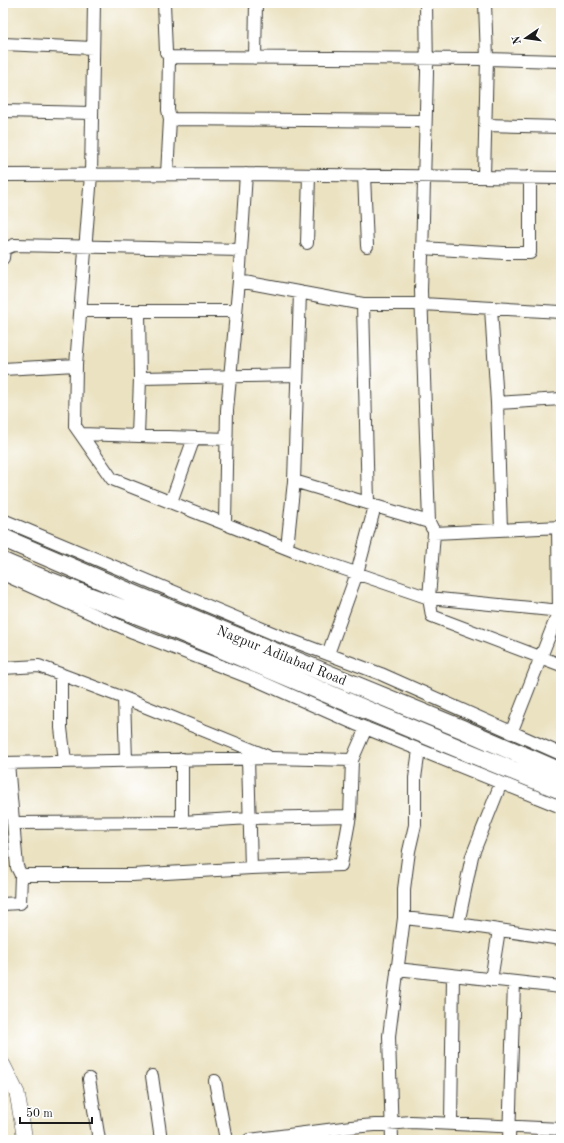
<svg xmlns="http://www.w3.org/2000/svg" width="564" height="1143" font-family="'Old Standard TT',serif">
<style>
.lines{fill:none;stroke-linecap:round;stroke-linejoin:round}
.minor-casing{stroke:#3b3a35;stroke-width:14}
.major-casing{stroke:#3b3a35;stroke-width:16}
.highway-casing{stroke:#3b3a35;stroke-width:20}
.minor{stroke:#fff;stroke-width:12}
.major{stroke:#fff;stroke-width:15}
.highway{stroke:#fff;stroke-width:18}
.labels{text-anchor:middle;stroke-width:3;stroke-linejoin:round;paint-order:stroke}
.street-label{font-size:14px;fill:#1c1c1c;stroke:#fff}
</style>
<rect width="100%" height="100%" fill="#fff"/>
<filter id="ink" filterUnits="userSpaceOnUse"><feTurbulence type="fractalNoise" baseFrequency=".025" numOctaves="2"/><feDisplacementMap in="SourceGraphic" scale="8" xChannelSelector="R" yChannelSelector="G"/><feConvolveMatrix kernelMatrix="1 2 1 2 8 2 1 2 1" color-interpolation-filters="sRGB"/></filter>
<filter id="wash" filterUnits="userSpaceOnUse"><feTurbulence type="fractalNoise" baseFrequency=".012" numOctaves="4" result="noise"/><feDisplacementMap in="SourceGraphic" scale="16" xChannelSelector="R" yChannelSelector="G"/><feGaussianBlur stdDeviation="0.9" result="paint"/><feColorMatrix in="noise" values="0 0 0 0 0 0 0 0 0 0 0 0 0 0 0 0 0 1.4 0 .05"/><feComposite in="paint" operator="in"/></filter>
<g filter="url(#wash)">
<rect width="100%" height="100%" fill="#ebe2c1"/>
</g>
<g filter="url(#ink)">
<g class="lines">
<defs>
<path id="minor" d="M 164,3 L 166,52 L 169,57 L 168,110 L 170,119 L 167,174
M 426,3 L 427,73 L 421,291 L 429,522
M 3,44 L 93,48
M 169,57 L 487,59 L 561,61
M 255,58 L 256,3
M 3,111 L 92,113
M 170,119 L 425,121
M 485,125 L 561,127
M 246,174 L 239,281 L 363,304
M 3,175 L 246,174 L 561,178
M 364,175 L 367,246
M 484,176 L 487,59 L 485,3
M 307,243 L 309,175
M 422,248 L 504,253 L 530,253 L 530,177
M 3,258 L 4,249 L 14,245 L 241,250
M 491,308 L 497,403 L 501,530
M 81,311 L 236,311
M 76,365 L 91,175 L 94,3
M 3,369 L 76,365 L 75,426 L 112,479 L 306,556 L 429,598 L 434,533 L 561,527
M 140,378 L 297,375
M 497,403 L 561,399
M 81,434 L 227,439
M 138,436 L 140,378 L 139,311
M 294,481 L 300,292
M 171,502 L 194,438
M 368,503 L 363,304 L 422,304 L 561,312
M 3,520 L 277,635 L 381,674 L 561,754
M 225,524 L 227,410 L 239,281
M 287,548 L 294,481 L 374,505
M 3,574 L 133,632 L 261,682 L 358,725 L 561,807
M 561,611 L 429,598 L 432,616 L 561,665
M 328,654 L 357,573 L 375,506 L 429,522 L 432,528
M 3,668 L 39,666 L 124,698 L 126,760
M 61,674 L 61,728 L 65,761
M 124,698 L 267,756
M 511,733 L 559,611 L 558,527
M 182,759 L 182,822
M 3,763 L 272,758 L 352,760 L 366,728
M 13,823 L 182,822 L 251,818 L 350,816
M 251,868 L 341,865 L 350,816 L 352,760
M 21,875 L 132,875 L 251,868 L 248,758
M 3,904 L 20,903 L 21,875 L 17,867 L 8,763
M 404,918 L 458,924 L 561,939
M 458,924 L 472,856 L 501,783
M 397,969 L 561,987
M 491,980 L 499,930
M 152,1076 L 161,1140
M 89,1079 L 99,1140
M 215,1081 L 226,1140
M 451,1123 L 453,976
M 249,1140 L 351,1127 L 411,1122 L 561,1129
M 392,1140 L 389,1036 L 404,918 L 404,889 L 409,851 L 415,825 L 415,778 L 419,750
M 509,1140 L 514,982"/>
<path id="major" d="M 3,1065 L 17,1093 L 25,1140"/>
<path id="highway" d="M 3,538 L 138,596 L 462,729 L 561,772
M 3,562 C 55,585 109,603 161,624 C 295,679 427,737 561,790"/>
</defs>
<use href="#minor" class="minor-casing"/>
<use href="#major" class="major-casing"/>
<use href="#highway" class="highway-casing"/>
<use href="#minor" class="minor"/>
<use href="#major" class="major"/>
<use href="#highway" class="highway"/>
</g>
</g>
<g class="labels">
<g class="street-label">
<text transform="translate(282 655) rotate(22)" y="5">Nagpur Adilabad Road</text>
</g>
</g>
<rect width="564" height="1143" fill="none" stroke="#fff" stroke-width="16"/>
<g transform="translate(526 38) rotate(257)" stroke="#ffffff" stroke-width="3" paint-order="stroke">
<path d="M0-3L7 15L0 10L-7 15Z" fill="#1c1c1c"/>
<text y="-6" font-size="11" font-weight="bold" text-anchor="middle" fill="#1c1c1c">N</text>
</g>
<path d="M20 1117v6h72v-6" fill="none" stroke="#1c1c1c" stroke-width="2"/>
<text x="26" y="1117" font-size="12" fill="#1c1c1c" stroke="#ffffff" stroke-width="3" paint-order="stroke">50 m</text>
</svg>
